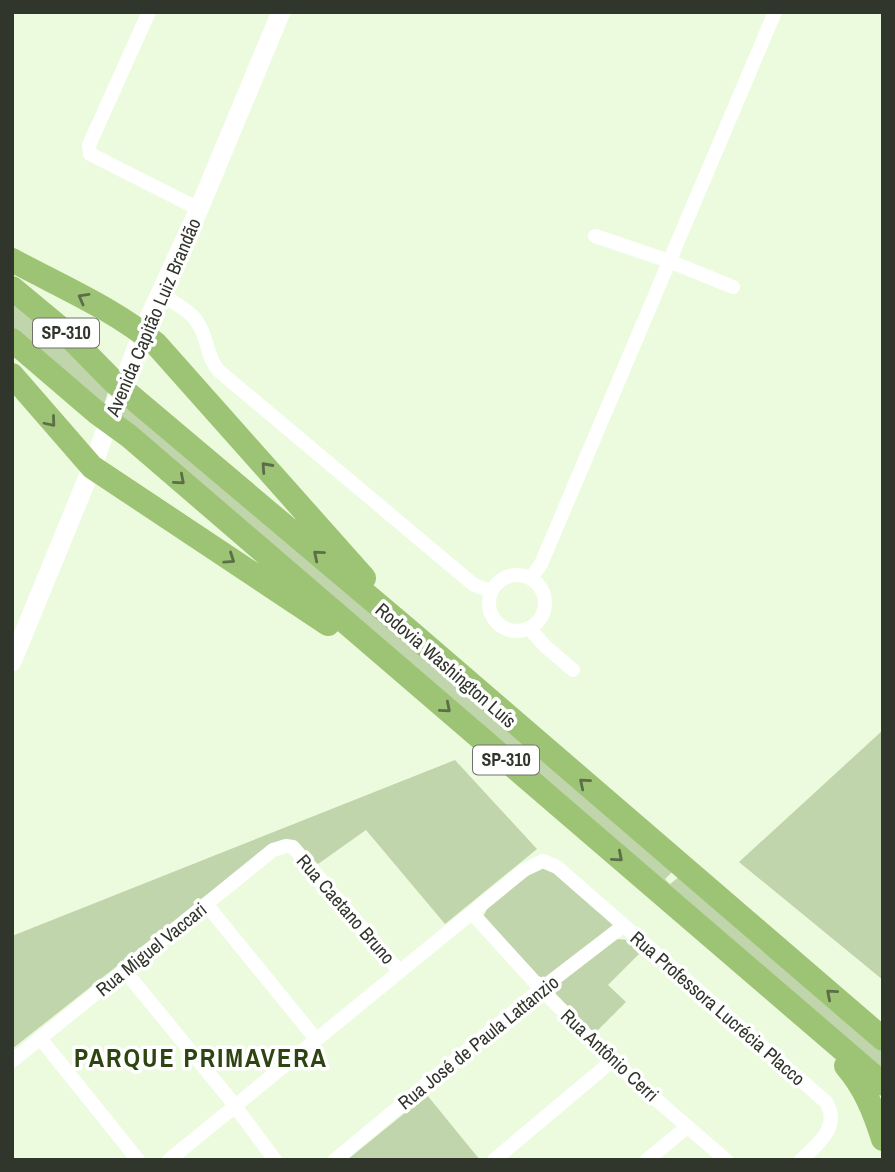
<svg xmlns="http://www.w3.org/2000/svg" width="895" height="1172" font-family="'Archivo Narrow',sans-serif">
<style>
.green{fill:#c0d5ab}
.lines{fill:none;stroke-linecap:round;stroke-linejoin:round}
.street{stroke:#fff;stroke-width:14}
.secondary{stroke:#fff;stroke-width:19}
.highway{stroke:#9dc374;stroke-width:24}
.oneway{stroke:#5c6e49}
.labels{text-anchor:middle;stroke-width:7;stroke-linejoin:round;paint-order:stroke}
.shield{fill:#fff;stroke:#6f726b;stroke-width:2}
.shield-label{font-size:18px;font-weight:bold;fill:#31362c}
.street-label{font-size:19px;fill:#31362c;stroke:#fff}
.district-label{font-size:26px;font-weight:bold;letter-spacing:2px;fill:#2e4411;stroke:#fff}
</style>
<rect width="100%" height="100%" fill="#ecfbde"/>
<path class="green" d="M 12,302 L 108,384 L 108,392 L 103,407 L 12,330 Z
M 123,403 L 676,868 L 665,879 L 670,884 L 680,876 L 883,1046 L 883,1075 L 116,419 Z
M 883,730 L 883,980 L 739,862 Z
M 455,760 L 537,849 L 445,924 L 366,830 L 318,864 L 296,843 L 269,846 L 12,1049 L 12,936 Z
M 537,867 L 556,871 L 613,923 L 614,928 L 545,978 L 538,976 L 483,917 L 488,907 Z
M 615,939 L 630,940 L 642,951 L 608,985 L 626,1002 L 594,1034 L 555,995 L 559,984 Z
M 427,1095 L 480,1160 L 347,1160 Z"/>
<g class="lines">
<path class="street" d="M 149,12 L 89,145 L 90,154 L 199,209
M 595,236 L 669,261 L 733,287
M 160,293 C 172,302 192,311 199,325 C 208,340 207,358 219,371 L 474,585 L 491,591
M489 603a28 28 0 1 1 56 0a28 28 0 1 1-56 0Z
M 531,578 L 541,564 L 775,12
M 529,628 L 545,646 L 573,670
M 206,904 L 316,1039
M 472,913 L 541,989 L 612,1061 L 726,1160
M 124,970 L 229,1098 L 275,1160
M 40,1038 L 138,1160
M 12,1061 L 273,850 L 286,846 L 293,847 L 399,971
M 169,1160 L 524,870 L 543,861 L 557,867 L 826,1102 C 841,1127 818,1144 801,1160
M 335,1160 L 541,989 L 623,926
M 494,1160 L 612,1061
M 647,1160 L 687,1127"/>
<path class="secondary" d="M 12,662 L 92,467 L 142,333 L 199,209 L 281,12"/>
<path class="highway" d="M 12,260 C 60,286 114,309 156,344 L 364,578
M 12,288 L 65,332 L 114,382 L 408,630 L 883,1039
M 12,340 L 96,412 L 129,436 L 883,1084
M 12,375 L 92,467 L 328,624
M 846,1066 C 865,1088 874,1111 883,1139"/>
</g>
<defs><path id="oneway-chevron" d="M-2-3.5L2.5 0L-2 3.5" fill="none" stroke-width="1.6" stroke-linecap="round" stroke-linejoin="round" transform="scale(1.75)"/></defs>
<g class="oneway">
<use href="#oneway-chevron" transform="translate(83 298) rotate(-151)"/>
<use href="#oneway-chevron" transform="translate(51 422) rotate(50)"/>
<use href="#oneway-chevron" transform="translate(266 467) rotate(-132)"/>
<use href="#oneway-chevron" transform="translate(180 480) rotate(41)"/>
<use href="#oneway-chevron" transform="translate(318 555) rotate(-140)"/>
<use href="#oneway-chevron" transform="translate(230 559) rotate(34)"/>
<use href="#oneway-chevron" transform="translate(446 708) rotate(41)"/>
<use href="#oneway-chevron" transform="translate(584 783) rotate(-140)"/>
<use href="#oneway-chevron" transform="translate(618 857) rotate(41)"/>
<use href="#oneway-chevron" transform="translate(831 994) rotate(-139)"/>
</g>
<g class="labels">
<g class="shield">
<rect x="33" y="318.5" width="66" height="29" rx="5"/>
<rect x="473" y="745.5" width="66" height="29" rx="5"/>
</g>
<g class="shield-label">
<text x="66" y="339">SP-310</text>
<text x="506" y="766">SP-310</text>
</g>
<g class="street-label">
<text transform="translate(153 317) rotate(-67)" y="7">Avenida Capitão Luiz Brandão</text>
<text transform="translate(446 665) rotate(41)" y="7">Rodovia Washington Luís</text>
<text transform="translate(346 909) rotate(49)" y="7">Rua Caetano Bruno</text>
<text transform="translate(151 949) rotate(-39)" y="7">Rua Miguel Vaccari</text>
<text transform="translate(718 1008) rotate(41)" y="7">Rua Professora Lucrécia Placco</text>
<text transform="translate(478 1042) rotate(-39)" y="7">Rua José de Paula Lattanzio</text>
<text transform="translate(610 1055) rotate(43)" y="7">Rua Antônio Cerri</text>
</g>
<g class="district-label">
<text x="201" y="1067">PARQUE PRIMAVERA</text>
</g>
</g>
<rect width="895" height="1172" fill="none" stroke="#31362c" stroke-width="28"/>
</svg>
